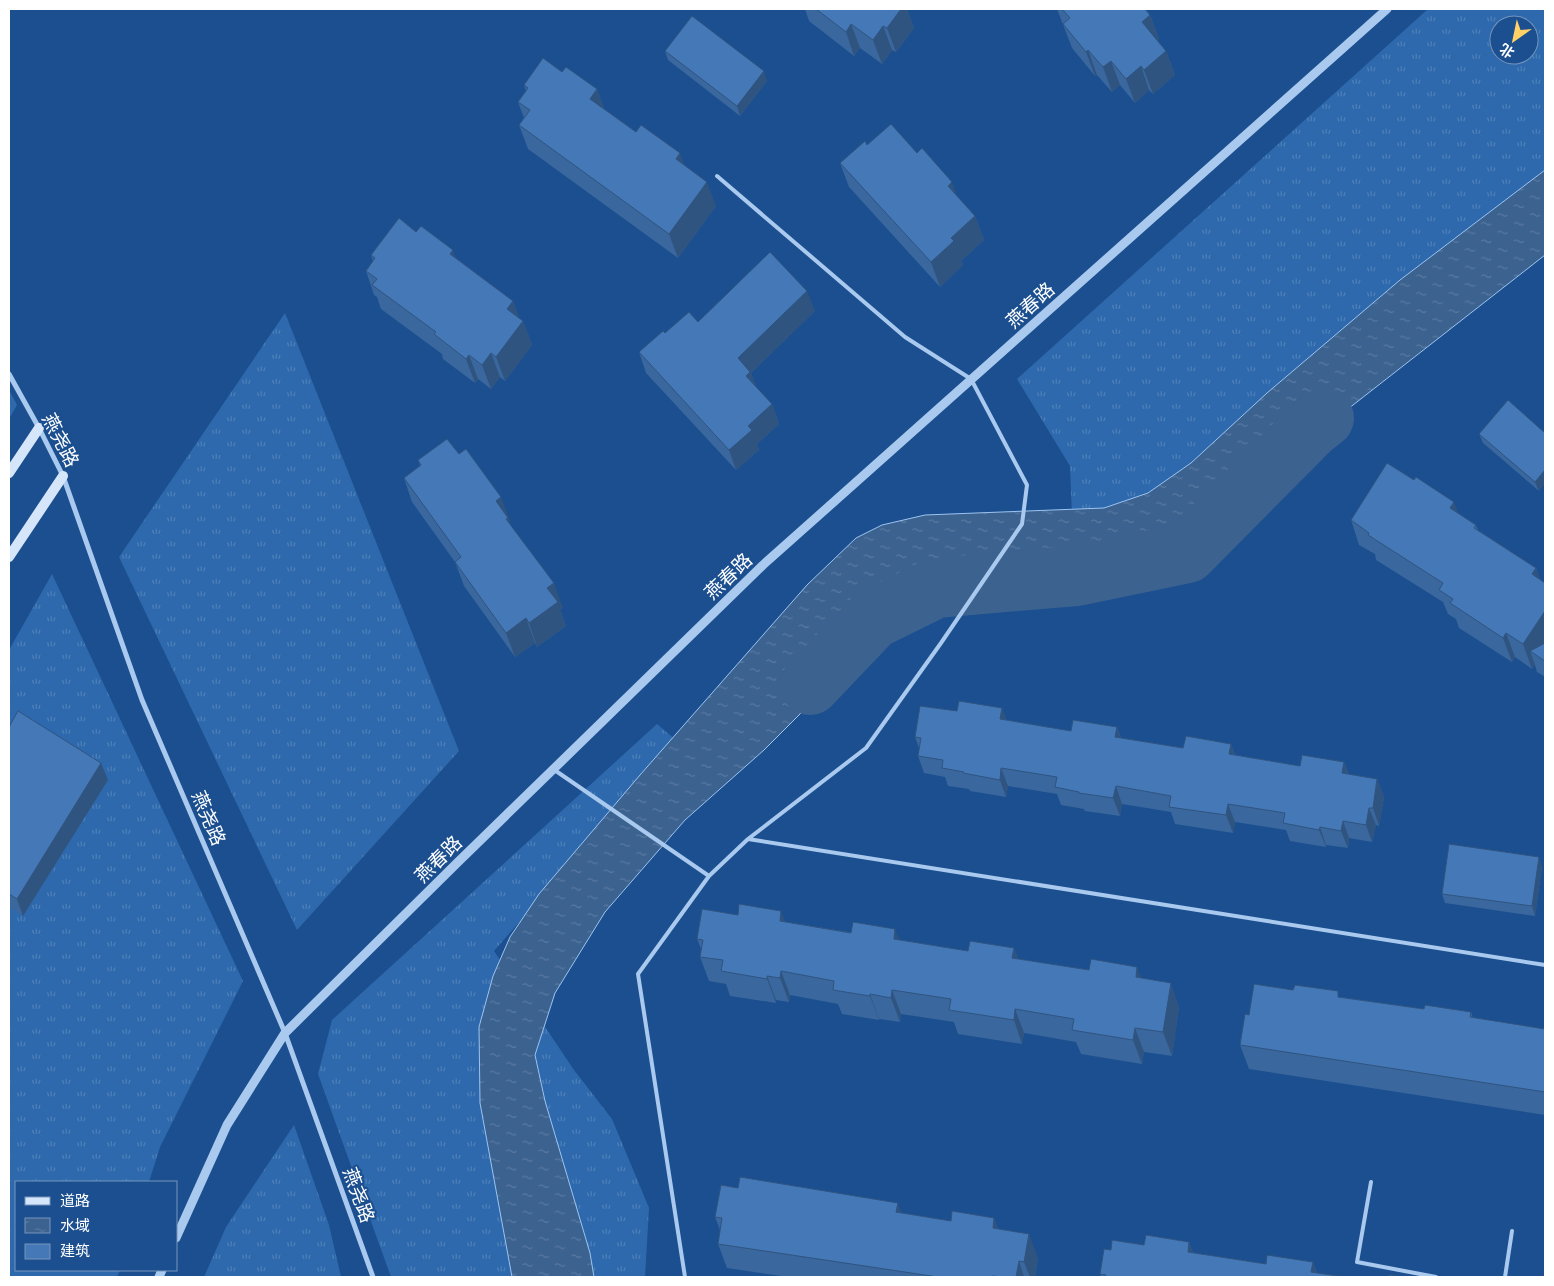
<svg xmlns="http://www.w3.org/2000/svg" width="1554" height="1286" font-family="Figtree,'Noto Sans SC',sans-serif">
<style>
.grass{fill:url(#grass-tufts);fill-rule:evenodd}
.water{fill:url(#water-ripples);stroke:#9cc4f0}
.lines{fill:none;stroke-linecap:round;stroke-linejoin:round}
.river{stroke:#3c6290;stroke-width:60}
.service{stroke:#a9c9ee;stroke-width:4}
.minor{stroke:#a9c9ee;stroke-width:5}
.tertiary{stroke:#a9c9ee;stroke-width:9}
.secondary{stroke:#d6e6fa;stroke-width:10}
.wall{fill:#3a679d}
.shaded-wall{fill:#305480}
.building{fill:#4478b7;stroke:#305480}
.labels{text-anchor:middle;stroke-width:4;stroke-linejoin:round;paint-order:stroke}
.street-label{font-size:19px;fill:#fff;stroke:#1b4f8f}
</style>
<defs>
<pattern id="grass-tufts" width="24" height="20" patternUnits="userSpaceOnUse" patternTransform="scale(1.25)"><rect width="24" height="20" fill="#2e69ad"/><path d="M3 7l-1-3M5 7V3M7 7l1-3M15 17l-1-3M17 17v-4M19 17l1-3" fill="none" stroke="#4d80b9"/></pattern>
<pattern id="water-ripples" width="26" height="14" patternUnits="userSpaceOnUse" patternTransform="scale(1.25)"><rect width="26" height="14" fill="#3c6290"/><path d="M2 4q2-2 4 0t4 0M15 11q2-2 4 0t4 0" fill="none" stroke="#597aa1"/></pattern>
</defs>
<rect width="100%" height="100%" fill="#1b4f8f"/>
<path class="grass" d="M 1428,9 L 1545,9 L 1545,193 L 1133,510 L 1072,515 L 1070,466 L 1017,379 ZM 1499,25 L 1529,25 L 1529,55 L 1499,55 Z
M 285,313 L 459,751 L 297,930 L 119,557 Z
M 9,390 L 17,405 L 9,419 Z
M 52,574 L 243,981 L 160,1147 L 149,1182 L 16,1182 L 16,1270 L 120,1270 L 117,1277 L 9,1277 L 9,650 Z
M 657,724 L 677,741 L 494,951 L 574,1070 L 612,1119 L 649,1208 L 645,1277 L 391,1277 L 318,1074 L 332,1020 Z
M 294,1125 L 329,1225 L 341,1277 L 204,1277 L 226,1227 Z"/>
<path class="water" d="M 1545,170 L 1545,255 L 1275,466 L 1195,534 L 1166,552 L 1149,557 L 1081,560 L 951,572 L 914,584 L 885,606 L 871,620 L 843,664 L 817,697 L 764,750 L 685,820 L 605,912 L 555,993 L 535,1055 L 545,1101 L 590,1253 L 594,1277 L 512,1277 L 480,1103 L 479,1027 L 493,976 L 510,937 L 539,894 L 640,775 L 807,585 L 856,538 L 882,525 L 925,515 L 1104,508 L 1148,493 L 1191,463 L 1267,393 L 1400,280 Z"/>
<g class="lines">
<path class="river" d="M 810,685 L 873,619 L 936,588 L 1076,576 L 1187,553 L 1310,429 L 1324,418"/>
<path class="service" d="M 553,769 L 709,876
M 748,839 L 1545,965
M 1371,1182 L 1357,1262 L 1436,1277
M 685,1277 L 638,974 L 709,876 L 748,839 L 866,748 L 941,643 L 1022,524 L 1027,485 L 971,379 L 905,337 L 717,176
M 1505,1277 L 1512,1231"/>
<path class="minor" d="M 9,374 L 39,428 L 63,476 L 142,700 L 285,1033 L 373,1277"/>
<path class="tertiary" d="M 176,1238 L 227,1125 L 285,1033 L 457,863 L 763,565 L 1387,9
M 159,1277 L 162,1270"/>
<path class="secondary" d="M 9,473 L 39,428
M 9,557 L 63,476"/>
</g>
<path class="wall" d="M 805,9 L 907,9 L 914,28 L 896,52 L 892,50 L 882,64 L 860,48 L 854,56 L 809,21 Z
M 1057,9 L 1145,9 L 1150,15 L 1159,39 L 1157,41 L 1166,51 L 1175,75 L 1153,94 L 1149,90 L 1135,103 L 1120,85 L 1112,92 L 1097,75 L 1095,76 L 1072,48 Z
M 665,51 L 767,81 L 740,116 L 668,60 Z
M 562,72 L 597,89 L 604,109 L 636,132 L 684,166 L 716,206 L 678,258 L 528,149 L 519,125 L 524,118 L 518,102 L 526,91 L 524,85 Z
M 840,163 L 957,196 L 975,216 L 984,240 L 961,261 L 963,265 L 940,287 L 849,187 Z
M 416,232 L 456,258 L 513,301 L 519,318 L 523,321 L 532,345 L 505,381 L 500,377 L 491,389 L 478,379 L 475,383 L 443,359 L 442,354 L 381,309 L 377,297 L 374,295 L 366,271 L 373,261 L 371,255 Z
M 815,311 L 751,373 L 756,387 L 772,404 L 779,424 L 757,444 L 759,450 L 736,470 L 646,373 L 639,352 L 665,333 Z
M 1508,400 L 1539,491 L 1483,443 L 1479,434 Z
M 418,460 L 510,521 L 509,522 L 511,526 L 563,608 L 560,609 L 566,626 L 537,647 L 535,643 L 515,657 L 464,586 L 455,562 L 412,502 L 404,478 L 420,466 Z
M 1458,513 L 1476,525 L 1478,530 L 1536,568 L 1540,580 L 1545,583 L 1545,677 L 1537,672 L 1535,665 L 1532,669 L 1515,657 L 1512,662 L 1459,628 L 1456,619 L 1448,614 L 1443,602 L 1376,560 L 1375,554 L 1359,545 L 1351,520 Z
M 1002,708 L 1006,720 L 1071,731 L 1117,727 L 1121,738 L 1183,748 L 1231,744 L 1235,755 L 1300,766 L 1344,762 L 1349,775 L 1377,779 L 1384,797 L 1379,826 L 1376,825 L 1372,842 L 1349,838 L 1348,848 L 1326,845 L 1326,847 L 1290,841 L 1286,830 L 1235,822 L 1233,833 L 1175,824 L 1171,812 L 1122,804 L 1120,816 L 1085,811 L 1084,809 L 1061,805 L 1057,794 L 1008,786 L 1006,797 L 970,791 L 969,789 L 948,786 L 945,777 L 924,773 L 918,756 L 919,748 L 915,737 L 957,711 Z
M 9,727 L 108,780 L 23,916 L 9,907 Z
M 1542,866 L 1535,916 L 1445,903 L 1442,894 Z
M 786,922 L 968,951 L 1014,948 L 1018,959 L 1142,978 L 1179,1007 L 1172,1056 L 1144,1052 L 1142,1064 L 1081,1054 L 1076,1042 L 1024,1033 L 1022,1044 L 958,1034 L 954,1022 L 901,1014 L 900,1022 L 879,1019 L 879,1020 L 842,1014 L 838,1004 L 790,995 L 789,1002 L 776,1000 L 776,1003 L 730,996 L 726,984 L 709,981 L 700,957 L 701,949 L 697,939 Z
M 1340,997 L 1424,1009 L 1471,1012 L 1473,1018 L 1545,1029 L 1545,1115 L 1249,1069 L 1240,1045 L 1249,1015 Z
M 901,1213 L 951,1221 L 994,1218 L 998,1229 L 1038,1258 L 1035,1277 L 788,1277 L 727,1268 L 718,1244 L 720,1230 L 715,1217 Z
M 1189,1242 L 1193,1253 L 1266,1264 L 1313,1262 L 1317,1273 L 1345,1277 L 1101,1277 L 1100,1274 L 1111,1250 L 1144,1245 Z"/>
<path class="shaded-wall" d="M 901,9 L 907,9 L 914,28 L 896,52 L 887,28 Z
M 1150,15 L 1159,39 L 1150,47 L 1142,22 Z
M 851,24 L 860,48 L 854,56 L 846,32 Z
M 883,26 L 892,50 L 882,64 L 873,40 Z
M 1088,50 L 1097,75 L 1095,76 L 1086,52 Z
M 1166,51 L 1175,75 L 1153,94 L 1144,70 Z
M 1111,61 L 1120,85 L 1112,92 L 1103,67 Z
M 1141,66 L 1149,90 L 1135,103 L 1126,79 Z
M 764,71 L 767,81 L 740,116 L 737,106 Z
M 597,89 L 606,113 L 590,99 Z
M 680,153 L 689,178 L 676,159 Z
M 707,182 L 716,206 L 678,258 L 669,234 Z
M 952,182 L 961,207 L 948,186 Z
M 975,216 L 984,240 L 961,261 L 963,265 L 940,287 L 931,262 L 951,238 Z
M 453,250 L 462,275 L 450,254 Z
M 807,291 L 815,311 L 751,373 L 758,392 L 745,378 L 738,358 Z
M 513,301 L 521,324 L 523,321 L 532,345 L 505,381 L 496,357 L 507,309 Z
M 491,353 L 500,377 L 491,389 L 482,365 Z
M 469,355 L 478,379 L 475,383 L 466,359 Z
M 772,404 L 779,424 L 757,444 L 759,450 L 736,470 L 729,450 L 748,426 Z
M 1545,470 L 1545,484 L 1539,491 L 1535,482 Z
M 501,497 L 510,521 L 509,522 L 517,542 L 496,501 Z
M 1454,502 L 1463,526 L 1450,508 Z
M 1536,568 L 1545,592 L 1532,574 Z
M 554,583 L 563,608 L 560,609 L 566,626 L 537,647 L 529,623 L 547,588 Z
M 1545,611 L 1545,648 L 1530,651 L 1535,665 L 1532,669 L 1523,644 Z
M 526,618 L 535,643 L 515,657 L 506,633 Z
M 1506,633 L 1515,657 L 1512,662 L 1503,638 Z
M 1002,708 L 1009,726 L 1000,719 Z
M 1117,727 L 1123,745 L 1115,737 Z
M 1231,744 L 1237,762 L 1229,754 Z
M 1344,762 L 1350,779 L 1342,773 Z
M 101,763 L 108,780 L 23,916 L 17,899 Z
M 1001,768 L 1008,786 L 1006,797 L 1000,780 Z
M 1377,779 L 1384,797 L 1379,826 L 1373,808 Z
M 1116,786 L 1122,804 L 1120,816 L 1113,798 Z
M 1228,804 L 1235,822 L 1233,833 L 1226,815 Z
M 1369,808 L 1376,825 L 1372,842 L 1366,825 Z
M 1343,821 L 1349,838 L 1348,848 L 1341,831 Z
M 1320,827 L 1326,845 L 1326,847 L 1319,830 Z
M 1539,857 L 1542,866 L 1535,916 L 1532,906 Z
M 781,911 L 790,935 L 780,921 Z
M 895,929 L 904,953 L 894,939 Z
M 1014,948 L 1023,972 L 1012,958 Z
M 1137,967 L 1146,991 L 1136,977 Z
M 781,971 L 790,995 L 789,1002 L 780,978 Z
M 767,976 L 776,1000 L 776,1003 L 767,979 Z
M 1171,983 L 1179,1007 L 1172,1056 L 1163,1032 Z
M 892,990 L 901,1014 L 900,1022 L 891,998 Z
M 870,994 L 879,1019 L 879,1020 L 870,996 Z
M 1015,1009 L 1024,1033 L 1022,1044 L 1014,1020 Z
M 1135,1028 L 1144,1052 L 1142,1064 L 1133,1040 Z
M 898,1203 L 906,1227 L 896,1212 Z
M 994,1218 L 1003,1242 L 993,1228 Z
M 1029,1234 L 1038,1258 L 1035,1277 L 1030,1277 L 1024,1262 Z
M 1189,1242 L 1198,1266 L 1188,1252 Z
M 1019,1261 L 1024,1277 L 1016,1277 Z
M 1313,1262 L 1318,1277 L 1311,1272 Z"/>
<path class="building" d="M 816,9 L 901,9 L 887,28 L 883,26 L 873,40 L 851,24 L 846,32 Z
M 1062,9 L 1145,9 L 1150,15 L 1142,22 L 1166,51 L 1144,70 L 1141,66 L 1126,79 L 1111,61 L 1103,67 L 1088,50 L 1086,52 L 1063,24 L 1070,18 Z
M 692,16 L 764,71 L 737,106 L 665,51 Z
M 543,58 L 562,72 L 566,67 L 597,89 L 590,99 L 636,132 L 641,125 L 680,153 L 676,159 L 707,182 L 669,234 L 519,125 L 530,110 L 518,102 L 528,88 L 524,85 Z
M 891,124 L 917,153 L 922,148 L 952,182 L 948,186 L 975,216 L 951,238 L 954,241 L 931,262 L 840,163 L 865,141 L 867,145 Z
M 399,218 L 416,232 L 421,226 L 453,250 L 450,254 L 513,301 L 507,309 L 523,321 L 496,357 L 491,353 L 482,365 L 469,355 L 466,359 L 434,334 L 436,332 L 372,285 L 377,279 L 366,271 L 375,258 L 371,255 Z
M 770,252 L 807,291 L 738,358 L 750,372 L 746,376 L 772,404 L 748,426 L 752,430 L 729,450 L 639,352 L 663,331 L 665,333 L 689,312 L 698,322 Z
M 1508,400 L 1545,433 L 1545,470 L 1535,482 L 1479,434 Z
M 447,439 L 459,454 L 466,449 L 501,497 L 496,501 L 508,518 L 506,519 L 554,583 L 547,588 L 558,602 L 529,623 L 526,618 L 506,633 L 455,562 L 461,557 L 404,478 L 421,465 L 418,460 Z
M 1387,463 L 1414,480 L 1416,477 L 1454,502 L 1450,508 L 1476,525 L 1474,528 L 1536,568 L 1532,574 L 1545,583 L 1545,611 L 1523,644 L 1506,633 L 1503,638 L 1450,603 L 1453,599 L 1439,590 L 1443,583 L 1368,535 L 1369,533 L 1351,520 Z
M 1545,643 L 1545,661 L 1530,651 Z
M 959,701 L 1002,708 L 1000,719 L 1071,731 L 1073,720 L 1117,727 L 1115,737 L 1183,748 L 1186,736 L 1231,744 L 1229,754 L 1300,766 L 1302,755 L 1344,762 L 1342,773 L 1377,779 L 1373,808 L 1369,808 L 1366,825 L 1343,821 L 1341,831 L 1320,827 L 1319,830 L 1283,823 L 1285,813 L 1228,804 L 1226,815 L 1169,807 L 1171,796 L 1116,786 L 1113,798 L 1079,793 L 1079,792 L 1055,787 L 1057,777 L 1001,768 L 1000,780 L 963,773 L 964,772 L 942,768 L 943,760 L 918,756 L 921,738 L 915,737 L 920,706 L 957,711 Z
M 18,711 L 101,763 L 17,899 L 9,894 L 9,727 Z
M 1449,844 L 1539,857 L 1532,906 L 1442,894 Z
M 739,904 L 781,911 L 780,921 L 851,933 L 853,922 L 895,929 L 894,939 L 968,951 L 970,941 L 1014,948 L 1012,958 L 1089,970 L 1091,959 L 1137,967 L 1136,977 L 1171,983 L 1163,1032 L 1135,1028 L 1133,1040 L 1072,1030 L 1074,1019 L 1015,1009 L 1014,1020 L 949,1010 L 951,999 L 892,990 L 891,998 L 870,994 L 870,996 L 833,990 L 834,981 L 781,971 L 780,978 L 767,976 L 767,979 L 721,971 L 723,960 L 700,957 L 703,940 L 697,939 L 702,909 L 738,915 Z
M 1254,984 L 1293,990 L 1295,985 L 1338,991 L 1338,997 L 1424,1009 L 1425,1005 L 1471,1012 L 1470,1017 L 1545,1029 L 1545,1092 L 1240,1045 L 1245,1014 L 1249,1015 Z
M 740,1177 L 898,1203 L 896,1212 L 951,1221 L 952,1211 L 994,1218 L 993,1228 L 1029,1234 L 1024,1262 L 1019,1261 L 1016,1277 L 1003,1277 L 992,1276 L 992,1277 L 938,1277 L 718,1244 L 722,1218 L 715,1217 L 721,1185 L 738,1188 Z
M 1146,1235 L 1189,1242 L 1188,1252 L 1266,1264 L 1267,1255 L 1313,1262 L 1311,1272 L 1344,1277 L 1105,1277 L 1106,1275 L 1100,1274 L 1104,1249 L 1111,1250 L 1112,1240 L 1144,1245 Z
M 1389,1275 L 1406,1277 L 1389,1277 Z"/>
<g class="labels">
<g class="street-label">
<text transform="translate(1030 305) rotate(-42)" y="7">燕春路</text>
<text transform="translate(61 440) rotate(63)" y="7">燕尧路</text>
<text transform="translate(728 576) rotate(-44)" y="7">燕春路</text>
<text transform="translate(209 818) rotate(67)" y="7">燕尧路</text>
<text transform="translate(438 859) rotate(-45)" y="7">燕春路</text>
<text transform="translate(359 1195) rotate(70)" y="7">燕尧路</text>
</g>
</g>
<rect width="1554" height="1286" fill="none" stroke="#ffffff" stroke-width="20"/>
<rect x="15" y="1181" width="162" height="90" fill="#1b4f8f" stroke="#7695bc"/>
<rect x="25" y="1197" width="25" height="8" fill="#d6e6fa" stroke="#7695bc"/>
<text x="60" y="1206" font-size="15" fill="#ffffff">道路</text>
<rect x="25" y="1218" width="25" height="15" fill="url(#water-ripples)" stroke="#7695bc"/>
<text x="60" y="1231" font-size="15" fill="#ffffff">水域</text>
<rect x="25" y="1244" width="25" height="15" fill="#4478b7" stroke="#7695bc"/>
<text x="60" y="1256" font-size="15" fill="#ffffff">建筑</text>
<g transform="translate(1514 40) rotate(213)"><circle r="24" fill="#1b4f8f" stroke="#7695bc"/>
<path d="M0-4L9 19L0 12L-9 19Z" fill="#ffd166"/>
<text y="-8" font-size="14" font-weight="bold" text-anchor="middle" fill="#ffffff">北</text>
</g>
</svg>
